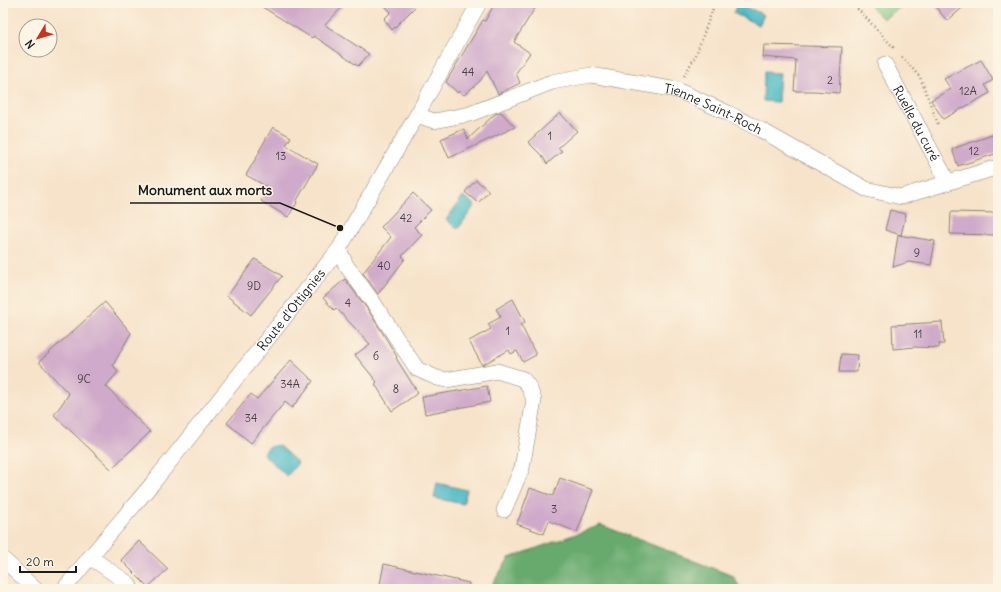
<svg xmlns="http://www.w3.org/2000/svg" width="1001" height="592" font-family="Delius,sans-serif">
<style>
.green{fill:#81c57f;stroke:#4e704e}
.forest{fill:#68aa6e;stroke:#426345}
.water{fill:#4cb9c5;stroke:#346a70}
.building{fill:#d0aaca}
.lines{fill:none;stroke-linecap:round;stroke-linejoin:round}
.street-casing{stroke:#8a8073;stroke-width:16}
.path{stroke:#8a8073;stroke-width:2.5;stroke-dasharray:1 3;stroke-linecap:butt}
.street{stroke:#fff;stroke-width:15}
.labels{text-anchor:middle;stroke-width:3;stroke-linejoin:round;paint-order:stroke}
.number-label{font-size:11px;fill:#494048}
.street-label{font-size:13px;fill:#1c1c1c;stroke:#fcf5e5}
.leader{fill:none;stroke:#1c1c1c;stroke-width:1.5}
.callout-dot{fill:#1c1c1c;stroke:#fcf5e5;stroke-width:1.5}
.callout-label{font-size:14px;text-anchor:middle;font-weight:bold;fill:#1c1c1c;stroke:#fcf5e5;stroke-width:3;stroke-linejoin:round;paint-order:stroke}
</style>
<rect width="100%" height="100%" fill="#fcf5e5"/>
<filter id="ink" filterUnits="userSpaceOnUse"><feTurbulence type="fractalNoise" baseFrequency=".025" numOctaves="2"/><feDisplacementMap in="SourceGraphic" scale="8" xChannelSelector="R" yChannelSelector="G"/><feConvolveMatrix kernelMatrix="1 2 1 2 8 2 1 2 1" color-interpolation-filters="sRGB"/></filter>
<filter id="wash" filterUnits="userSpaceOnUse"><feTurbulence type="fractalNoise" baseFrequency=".012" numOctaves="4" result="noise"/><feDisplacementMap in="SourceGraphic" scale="16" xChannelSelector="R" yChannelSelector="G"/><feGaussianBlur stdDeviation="0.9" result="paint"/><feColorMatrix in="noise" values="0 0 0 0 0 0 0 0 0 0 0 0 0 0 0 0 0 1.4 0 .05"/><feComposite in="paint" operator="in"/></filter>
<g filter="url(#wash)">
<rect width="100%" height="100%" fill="#f7e3ca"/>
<path class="green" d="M 867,3 L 907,3 L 883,19 Z"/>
<path class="forest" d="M 601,525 L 733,576 L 741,589 L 489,589 L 509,558 Z"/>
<path class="water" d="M 738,3 L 764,15 L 759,25 L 733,13 Z
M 764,72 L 780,73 L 778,102 L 763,101 Z
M 463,196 L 475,205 L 458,229 L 446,220 Z
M 278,445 L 298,463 L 287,476 L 263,454 L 269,447 Z
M 437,483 L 467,490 L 463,504 L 434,498 Z"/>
<g id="blocks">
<path class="building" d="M 256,3 L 346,3 L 325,25 L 369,54 L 358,66 L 314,36 L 312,38 Z
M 382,3 L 419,3 L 392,30 L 384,19 L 391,12 Z
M 495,3 L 538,3 L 514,42 L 530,53 L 516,73 L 520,83 L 498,94 L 487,71 L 480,81 L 464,95 L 459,91 L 458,93 L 446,82 L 483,20 L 485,21 Z
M 933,3 L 968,3 L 947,21 Z
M 764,45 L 842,47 L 839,93 L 815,91 L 794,91 L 796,60 L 763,57 Z
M 981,60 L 993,80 L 985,85 L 990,93 L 943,119 L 931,100 L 951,89 L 944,79 Z
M 501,112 L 515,127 L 449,158 L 441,139 L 464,129 L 468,139 L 495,114 Z
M 560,113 L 577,131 L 558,148 L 562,151 L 547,164 L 543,157 L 528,142 Z
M 273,127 L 291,137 L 286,145 L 318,164 L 296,202 L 297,203 L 288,217 L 261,201 L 269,188 L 246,175 L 260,151 L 259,151 Z
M 998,133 L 998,153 L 958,166 L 952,149 Z
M 476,180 L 489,191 L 478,203 L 465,192 Z
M 413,193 L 431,210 L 414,227 L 422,235 L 402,256 L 405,259 L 378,294 L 363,273 L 391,237 L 381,227 Z
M 890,210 L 906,214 L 901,235 L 885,230 Z
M 951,212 L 998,213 L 998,235 L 950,234 Z
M 898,235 L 935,241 L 931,265 L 909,262 L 893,267 Z
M 255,259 L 282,276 L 251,315 L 227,296 Z
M 345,279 L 368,310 L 382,332 L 397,357 L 396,358 L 418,393 L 392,411 L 375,384 L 377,382 L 355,355 L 370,344 L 336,308 L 334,310 L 323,298 Z
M 513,299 L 525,322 L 521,325 L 536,355 L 523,362 L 517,351 L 511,354 L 509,350 L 482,365 L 469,341 L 491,329 L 488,324 L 501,317 L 496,309 Z
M 105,302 L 131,333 L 113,365 L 118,372 L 106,386 L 150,432 L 111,469 L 54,415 L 69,394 L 39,362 Z
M 942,322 L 944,344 L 939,344 L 939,348 L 915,347 L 893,349 L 892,325 Z
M 841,354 L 858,355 L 857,372 L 839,372 Z
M 291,360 L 313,381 L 292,408 L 285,402 L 251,443 L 227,423 L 251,394 L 257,399 Z
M 487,386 L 490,402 L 425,414 L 422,397 Z
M 560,478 L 593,490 L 577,532 L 549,521 L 544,534 L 517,524 L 530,488 L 553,496 Z
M 139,541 L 168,569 L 148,587 L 121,560 Z
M 384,564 L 469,583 L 468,589 L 379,589 Z"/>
</g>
</g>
<g filter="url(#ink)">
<use href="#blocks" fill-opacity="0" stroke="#8a8073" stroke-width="1"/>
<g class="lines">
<defs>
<g id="street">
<path id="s1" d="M 885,64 L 948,182"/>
<path id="s2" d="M 417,115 L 434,121 L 470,114 L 552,82 L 591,75 L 677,90 L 728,113 L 761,130 L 866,189 L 901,197 L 998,167"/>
<path d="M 339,249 L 346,265 L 375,305 L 403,348 L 417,369 L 437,378 L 446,380 L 497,371 L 523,379 L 529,387 L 534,400 L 522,468 L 504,510"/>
<path d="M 90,557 L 129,584 L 131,589"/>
<path d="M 3,559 L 35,589"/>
<path id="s3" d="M 64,589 L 90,557 L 152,484 L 339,249 L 417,115 L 479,3"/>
</g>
</defs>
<use href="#street" class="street-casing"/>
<path class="path" d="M 852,3 L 895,49
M 902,57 L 920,77 L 938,124
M 684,76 L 696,55 L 715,3"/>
<use href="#street" class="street"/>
</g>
</g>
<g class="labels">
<g class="number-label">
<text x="468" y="76">44</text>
<text x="830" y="84">2</text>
<text x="968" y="95">12A</text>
<text x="550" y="140">1</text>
<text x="974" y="155">12</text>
<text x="281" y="160">13</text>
<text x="406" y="222">42</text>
<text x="917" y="257">9</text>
<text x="384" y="270">40</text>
<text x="254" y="290">9D</text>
<text x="348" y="307">4</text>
<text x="508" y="335">1</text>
<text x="918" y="338">11</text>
<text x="376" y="360">6</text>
<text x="84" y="383">9C</text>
<text x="290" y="388">34A</text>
<text x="396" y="393">8</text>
<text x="251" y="422">34</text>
<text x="554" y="513">3</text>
</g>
<g class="street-label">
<text dy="5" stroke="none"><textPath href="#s2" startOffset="310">Tienne Saint-Roch</textPath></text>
<text dy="5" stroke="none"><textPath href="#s1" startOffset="67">Ruelle du curé</textPath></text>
<text dy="5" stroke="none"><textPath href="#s3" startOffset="360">Route d'Ottignies</textPath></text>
</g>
</g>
<path class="leader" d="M340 228L280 203H130"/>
<circle class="callout-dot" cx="340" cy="228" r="4"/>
<g class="callout-label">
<text x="205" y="195">Monument aux morts</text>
</g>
<rect width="1001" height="592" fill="none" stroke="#fcf5e5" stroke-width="16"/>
<g transform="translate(38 38) rotate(232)"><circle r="19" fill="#fcf5e5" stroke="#a29e95"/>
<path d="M0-3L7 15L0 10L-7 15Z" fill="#c8321e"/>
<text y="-6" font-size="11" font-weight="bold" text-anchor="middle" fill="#1c1c1c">N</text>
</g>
<path d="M20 566v6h56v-6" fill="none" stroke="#1c1c1c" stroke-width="2"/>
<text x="26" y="566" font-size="12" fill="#1c1c1c" stroke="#fcf5e5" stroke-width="3" paint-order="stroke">20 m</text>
</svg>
